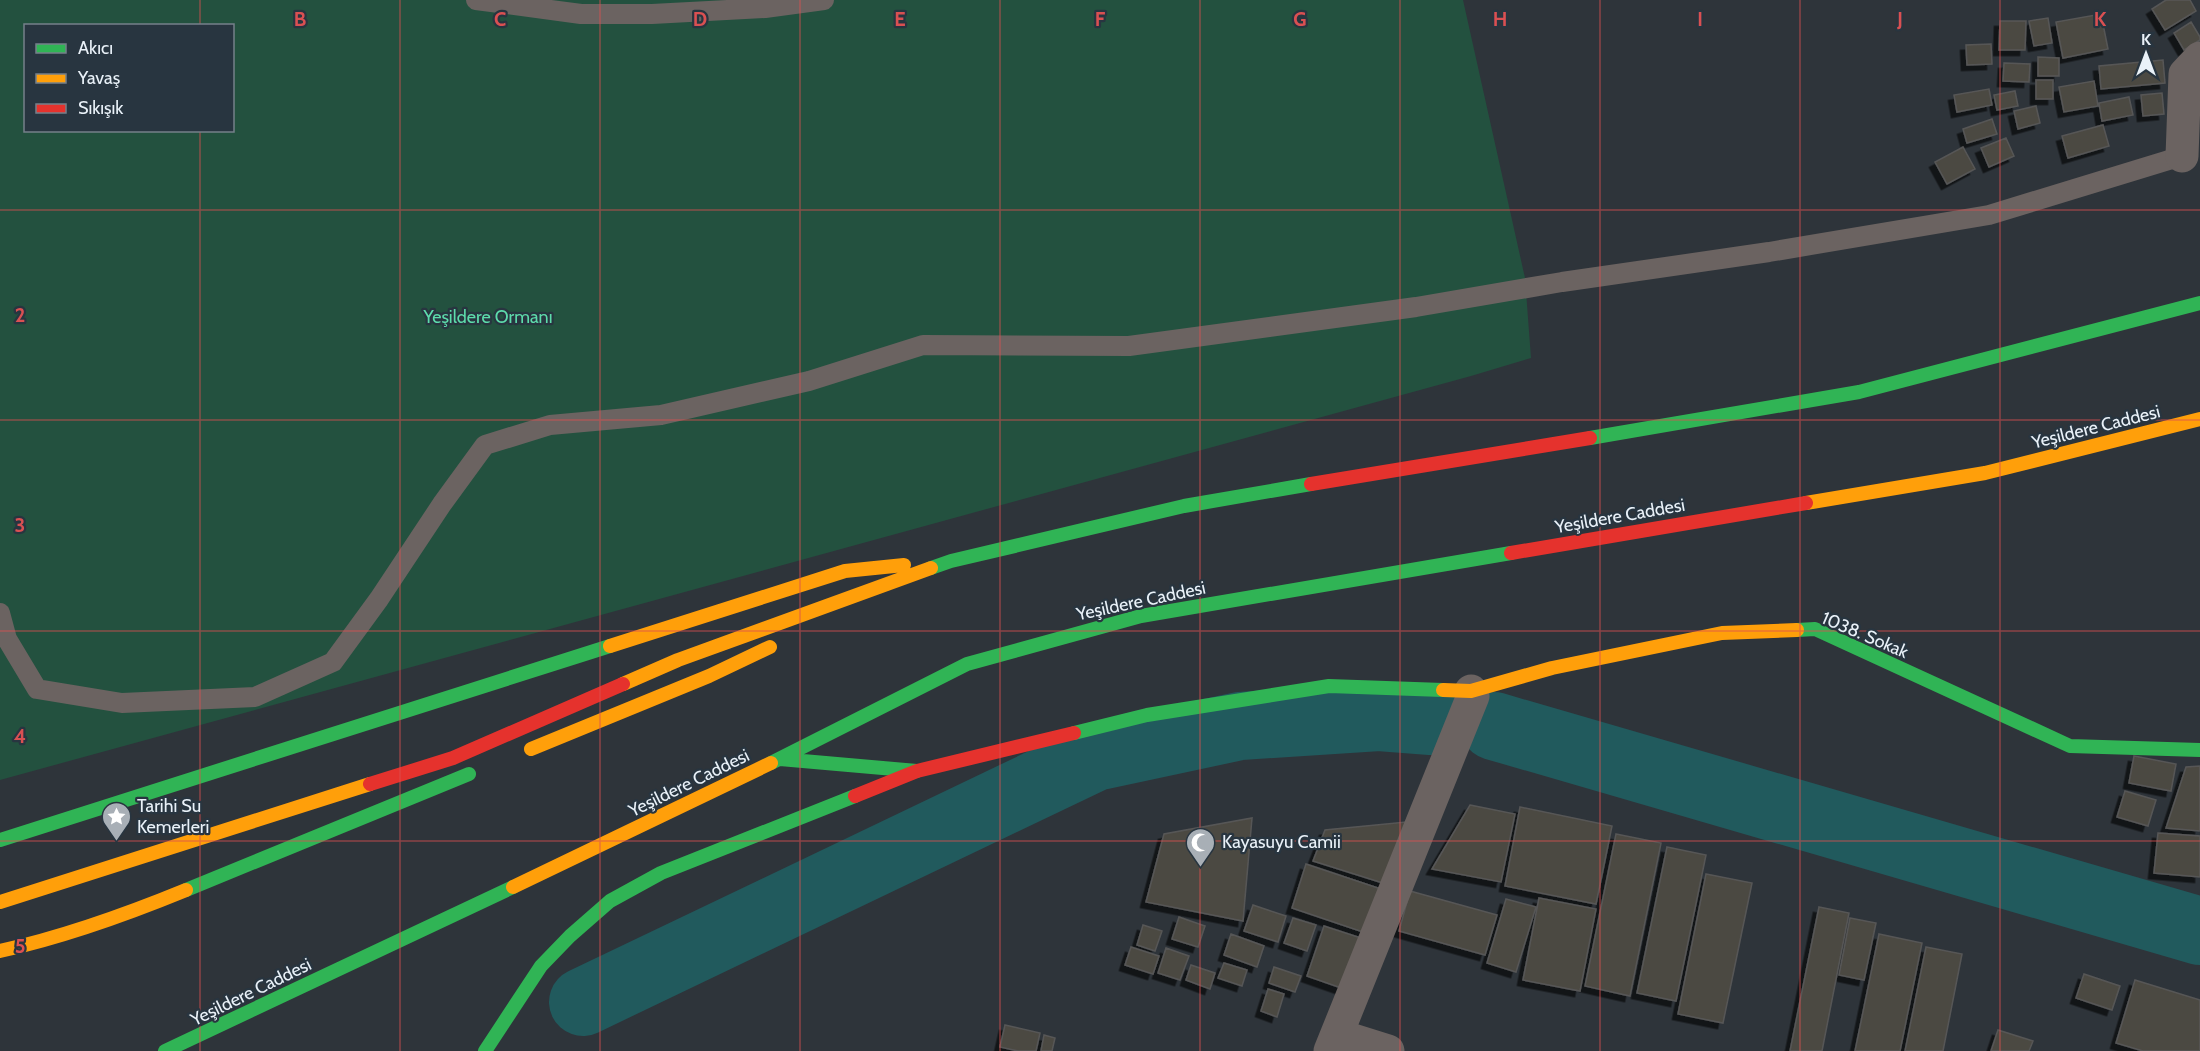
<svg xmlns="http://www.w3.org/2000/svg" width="2200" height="1051" font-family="Cabin,sans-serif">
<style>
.green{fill:#23513f;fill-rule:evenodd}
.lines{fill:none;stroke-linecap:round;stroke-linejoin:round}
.river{stroke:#215a5d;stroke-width:68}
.building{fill:#4c4942;stroke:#575757;stroke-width:1.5;filter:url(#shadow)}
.lane{stroke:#6b6361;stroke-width:20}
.street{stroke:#6b6361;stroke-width:33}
.fast{stroke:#30b455;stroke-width:14}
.slow{stroke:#ff9f0a;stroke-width:14}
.jam{stroke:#e5322d;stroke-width:14}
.grid{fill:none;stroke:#da5052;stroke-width:1.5;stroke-opacity:0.55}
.labels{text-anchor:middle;stroke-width:4.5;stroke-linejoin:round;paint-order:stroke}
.park-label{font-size:18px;fill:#5ddcab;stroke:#283540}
.street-label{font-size:18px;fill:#e9f1f8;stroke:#283540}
.poi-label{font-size:18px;fill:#e9f1f8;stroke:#283540;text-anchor:start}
.grid-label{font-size:20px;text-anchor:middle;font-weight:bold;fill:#da5052;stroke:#283540;stroke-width:4.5;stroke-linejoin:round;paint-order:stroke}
</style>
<defs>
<filter id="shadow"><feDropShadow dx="-5.5" dy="5.5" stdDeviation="0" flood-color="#0009"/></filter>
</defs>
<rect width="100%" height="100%" fill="#2e343a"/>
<path class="green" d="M 0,0 L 1463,0 L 1525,278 L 1531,358 L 1471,376 L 0,780 ZM 26,26 L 232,26 L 232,130 L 26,130 Z"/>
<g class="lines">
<path class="river" d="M 1494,726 L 2200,931
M 583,1002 L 1095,757 L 1240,726 L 1379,717 L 1431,721"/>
</g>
<path class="building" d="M 2166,0 L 2190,0 L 2196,11 L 2165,30 L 2152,9 Z
M 2101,14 L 2108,49 L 2063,58 L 2056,22 Z
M 2048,18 L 2052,43 L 2034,46 L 2029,21 Z
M 2000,21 L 2026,21 L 2025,50 L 1999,50 Z
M 2191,22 L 2200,37 L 2200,40 L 2184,50 L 2174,33 Z
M 1991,44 L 1992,64 L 1967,65 L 1966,45 Z
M 2038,57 L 2059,58 L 2059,76 L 2038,76 Z
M 2163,60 L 2165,83 L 2101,89 L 2099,66 Z
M 2004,63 L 2030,64 L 2029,82 L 2003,81 Z
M 2036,80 L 2053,80 L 2053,99 L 2036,99 Z
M 2094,81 L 2098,106 L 2064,112 L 2059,87 Z
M 1989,89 L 1992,105 L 1957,112 L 1954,95 Z
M 2015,91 L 2018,106 L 1997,110 L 1994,95 Z
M 2162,93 L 2164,114 L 2143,116 L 2141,95 Z
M 2129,97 L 2133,115 L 2102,121 L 2099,103 Z
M 2036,106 L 2040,123 L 2018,129 L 2014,111 Z
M 1992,119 L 1997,134 L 1967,143 L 1963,129 Z
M 2103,125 L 2109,146 L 2068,158 L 2062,136 Z
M 2006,138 L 2014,156 L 1989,167 L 1981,148 Z
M 1963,147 L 1975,169 L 1947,184 L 1935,162 Z
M 2134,756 L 2176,764 L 2171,791 L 2129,783 Z
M 2200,766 L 2200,831 L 2166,828 L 2186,767 Z
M 2125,791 L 2156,800 L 2148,826 L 2117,817 Z
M 1470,805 L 1515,814 L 1501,882 L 1432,869 Z
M 1520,807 L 1612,826 L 1596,904 L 1505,886 Z
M 1252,818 L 1243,921 L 1146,902 L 1164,834 Z
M 1406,822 L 1386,884 L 1313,861 L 1325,830 Z
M 2158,833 L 2200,836 L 2200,877 L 2154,873 Z
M 1616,834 L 1661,843 L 1630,996 L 1585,986 Z
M 1667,847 L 1706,855 L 1676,1001 L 1637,993 Z
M 1306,864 L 1381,889 L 1366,933 L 1292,908 Z
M 1706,874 L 1752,883 L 1723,1023 L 1678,1014 Z
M 1410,891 L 1497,915 L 1485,955 L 1399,931 Z
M 1539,898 L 1596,909 L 1580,991 L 1523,980 Z
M 1506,899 L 1536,907 L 1516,972 L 1487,963 Z
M 1253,905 L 1286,916 L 1278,942 L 1244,931 Z
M 1819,907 L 1849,913 L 1822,1051 L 1790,1051 Z
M 1179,917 L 1205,926 L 1198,947 L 1172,939 Z
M 1293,918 L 1316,925 L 1307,951 L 1284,943 Z
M 1850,918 L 1876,923 L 1864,980 L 1839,975 Z
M 1143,925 L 1162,931 L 1155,951 L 1137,945 Z
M 1324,926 L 1364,939 L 1347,990 L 1307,976 Z
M 1231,934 L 1264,946 L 1257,967 L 1224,955 Z
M 1879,934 L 1922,943 L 1900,1051 L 1855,1051 Z
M 1131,947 L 1159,956 L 1153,974 L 1125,965 Z
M 1926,947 L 1962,954 L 1943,1051 L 1905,1051 Z
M 1166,948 L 1189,956 L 1180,980 L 1158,973 Z
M 1224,963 L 1247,970 L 1242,986 L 1218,978 Z
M 1191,965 L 1215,973 L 1210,989 L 1186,980 Z
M 1274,967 L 1301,976 L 1295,992 L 1269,983 Z
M 2084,974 L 2120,986 L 2112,1010 L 2076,998 Z
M 2135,980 L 2200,1000 L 2200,1051 L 2143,1051 L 2116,1043 Z
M 1268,989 L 1284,994 L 1277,1017 L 1261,1011 Z
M 1005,1025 L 1040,1033 L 1036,1051 L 1018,1051 L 1000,1047 Z
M 1998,1030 L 2033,1041 L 2029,1051 L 1991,1051 Z
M 1044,1035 L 1055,1038 L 1052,1051 L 1041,1051 Z"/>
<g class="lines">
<path class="lane" d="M 476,0 L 581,14 L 652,14 L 765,8 L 824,0
M 0,613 L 7,639 L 37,689 L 122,703 L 255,697 L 333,662 L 379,599 L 442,504 L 485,445 L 550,425 L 661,415 L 809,381 L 923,345 L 1129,346 L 1416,307 L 1562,282 L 1769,252 L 1989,215 L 2182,156"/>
<path class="street" d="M 2182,156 L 2185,74 L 2200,58
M 1337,1035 L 1388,1051
M 1330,1051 L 1473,696 L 1471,691"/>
<path class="fast" d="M 1590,438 L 1859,392 L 2200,303
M 931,568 L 951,561 L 1184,506 L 1311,484
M 1797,630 L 1815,629 L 2070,746 L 2200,750
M 1074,733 L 1147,715 L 1329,686 L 1443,690
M 780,759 L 917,771
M 771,763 L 967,664 L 1141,616 L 1511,553
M 0,840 L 610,646
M 186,890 L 469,774
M 165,1051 L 513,887
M 485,1051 L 541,966 L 570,936 L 610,901 L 661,873 L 855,796"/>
<path class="slow" d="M 1806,503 L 1985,473 L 2200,419
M 610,646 L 845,571 L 904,565
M 623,684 L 678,660 L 931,568
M 1443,690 L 1471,691 L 1552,668 L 1722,633 L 1797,630
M 531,749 L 709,676 L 770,647
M 513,887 L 771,763
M 0,902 L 370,784
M 0,951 C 64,937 125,915 186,890"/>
<path class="jam" d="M 1311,484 L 1590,438
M 1511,553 L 1806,503
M 370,784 L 453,758 L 623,684
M 855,796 L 917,771 L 1074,733"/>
</g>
<path class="grid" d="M 200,0 L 200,26M 400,0 L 400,1051M 600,0 L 600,1051M 800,0 L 800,1051M 1000,0 L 1000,1051M 1200,0 L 1200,1051M 1400,0 L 1400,1051M 1600,0 L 1600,1051M 1800,0 L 1800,1051M 2000,0 L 2000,1051M 200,130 L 200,1051M 0,210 L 2200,210M 0,420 L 2200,420M 0,631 L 2200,631M 0,841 L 2200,841"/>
<defs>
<symbol id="sight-pin" viewBox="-11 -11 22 30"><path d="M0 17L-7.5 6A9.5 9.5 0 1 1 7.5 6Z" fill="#a8afb6" stroke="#283540"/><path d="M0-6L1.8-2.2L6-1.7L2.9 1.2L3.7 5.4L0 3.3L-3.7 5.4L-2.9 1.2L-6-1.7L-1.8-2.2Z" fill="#fff"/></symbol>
<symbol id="mosque-pin" viewBox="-11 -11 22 30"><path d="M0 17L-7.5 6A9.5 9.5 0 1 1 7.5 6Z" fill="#a8afb6" stroke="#283540"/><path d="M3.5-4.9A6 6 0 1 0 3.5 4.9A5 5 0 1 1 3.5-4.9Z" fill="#fff"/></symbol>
</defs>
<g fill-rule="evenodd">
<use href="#sight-pin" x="100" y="800" width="33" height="45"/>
<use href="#mosque-pin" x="1184" y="826" width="33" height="45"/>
</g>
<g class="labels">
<g class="park-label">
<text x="488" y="323">Yeşildere Ormanı</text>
</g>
<g class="street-label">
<text transform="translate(2096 427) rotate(-14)" y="6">Yeşildere Caddesi</text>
<text transform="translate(1620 516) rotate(-10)" y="6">Yeşildere Caddesi</text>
<text transform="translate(1141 601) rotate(-12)" y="6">Yeşildere Caddesi</text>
<text transform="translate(1865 635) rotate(23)" y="6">1038. Sokak</text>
<text transform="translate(689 783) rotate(-26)" y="6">Yeşildere Caddesi</text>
<text transform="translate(251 992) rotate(-26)" y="6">Yeşildere Caddesi</text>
</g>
<g class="poi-label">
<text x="137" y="812">Tarihi Su<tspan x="137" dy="21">Kemerleri</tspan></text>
<text x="1222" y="848">Kayasuyu Camii</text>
</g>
</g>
<g class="grid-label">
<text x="300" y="26">B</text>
<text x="500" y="26">C</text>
<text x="700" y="26">D</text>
<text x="900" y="26">E</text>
<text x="1100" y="26">F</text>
<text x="1300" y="26">G</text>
<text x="1500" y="26">H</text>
<text x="1700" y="26">I</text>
<text x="1900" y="26">J</text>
<text x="2100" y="26">K</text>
<text x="20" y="322">2</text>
<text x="20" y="532">3</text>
<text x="20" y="743">4</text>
<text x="20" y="953">5</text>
</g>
<rect x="24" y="24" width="210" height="108" fill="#283540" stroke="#75808a" stroke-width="1.5"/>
<rect x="36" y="44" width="30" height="9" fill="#30b455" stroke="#75808a" stroke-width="1.5"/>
<text x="78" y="54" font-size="18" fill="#e9f1f8">Akıcı</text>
<rect x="36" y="74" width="30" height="9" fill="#ff9f0a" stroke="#75808a" stroke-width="1.5"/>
<text x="78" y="84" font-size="18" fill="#e9f1f8">Yavaş</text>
<rect x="36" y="104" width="30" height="9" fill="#e5322d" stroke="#75808a" stroke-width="1.5"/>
<text x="78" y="114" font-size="18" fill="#e9f1f8">Sıkışık</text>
<g transform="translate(2146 54)" stroke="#283540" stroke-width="4.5" paint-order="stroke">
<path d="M0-4.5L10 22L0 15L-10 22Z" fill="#e9f1f8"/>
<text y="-9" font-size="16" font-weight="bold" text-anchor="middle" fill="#e9f1f8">K</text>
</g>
</svg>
